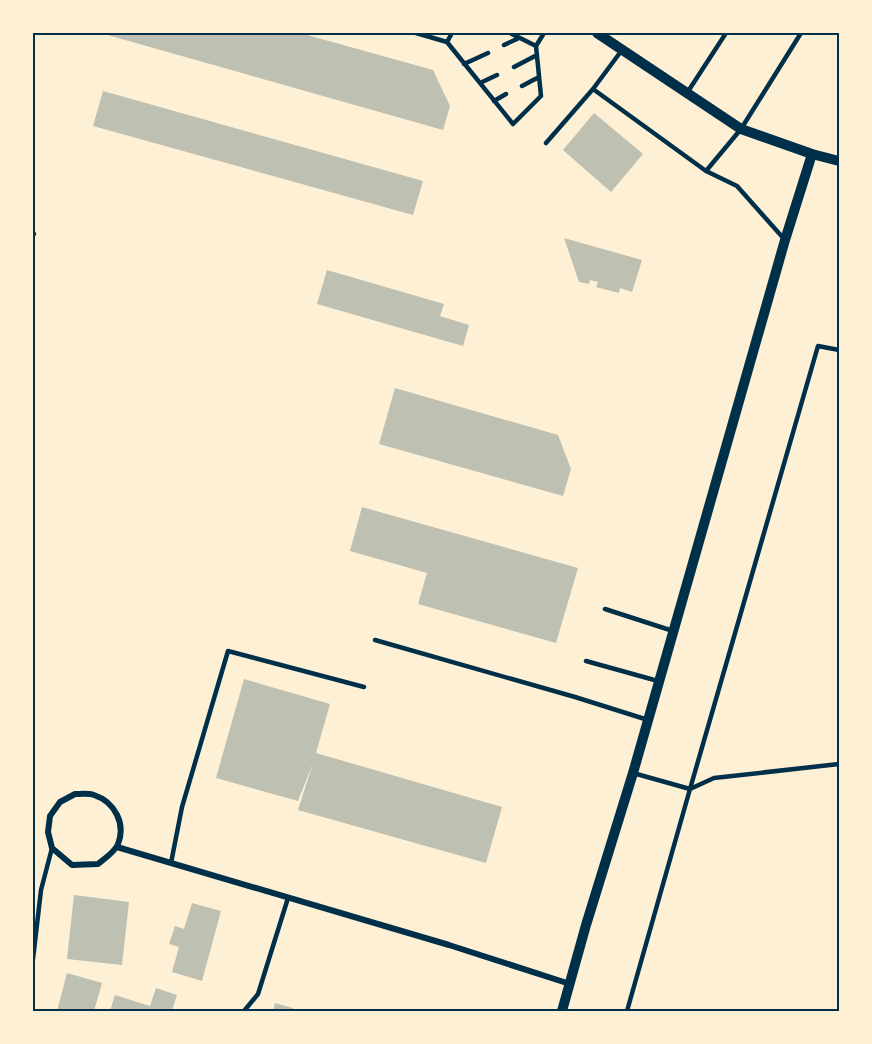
<svg xmlns="http://www.w3.org/2000/svg" width="872" height="1044" font-family="Literata,serif">
<style>
.building{fill:#bec0b2}
.lines{fill:none;stroke-linecap:round;stroke-linejoin:round}
.service{stroke:#003049;stroke-width:4.5}
.minor{stroke:#003049;stroke-width:6}
.tertiary{stroke:#003049;stroke-width:10}
.neatline{fill:none;stroke:#003049;stroke-width:2}
</style>
<rect width="100%" height="100%" fill="#fdf0d5"/>
<path class="building" d="M 300,33 L 433,70 L 450,106 L 443,130 L 104,34 Z
M 103,91 L 423,181 L 413,215 L 93,126 Z
M 594,113 L 643,154 L 611,192 L 563,150 Z
M 564,238 L 642,260 L 632,292 L 620,288 L 619,293 L 596,287 L 598,282 L 590,280 L 589,284 L 579,282 Z
M 327,270 L 444,304 L 440,316 L 469,325 L 463,346 L 317,304 Z
M 395,388 L 558,435 L 571,469 L 563,496 L 379,444 Z
M 362,507 L 578,568 L 556,643 L 418,604 L 427,573 L 350,551 Z
M 244,679 L 330,704 L 316,753 L 502,807 L 486,863 L 298,810 L 313,763 L 298,801 L 216,778 Z
M 74,895 L 129,902 L 122,965 L 67,959 Z
M 192,903 L 221,911 L 202,981 L 172,972 L 179,947 L 169,944 L 175,926 L 184,929 Z
M 67,973 L 102,983 L 94,1011 L 57,1011 Z
M 156,988 L 177,995 L 172,1011 L 110,1011 L 115,995 L 150,1006 Z
M 275,1003 L 293,1008 L 293,1011 L 273,1011 Z"/>
<g class="lines">
<path class="service" d="M 416,33 L 447,42 L 452,33
M 510,33 L 536,46 L 544,33
M 447,42 L 513,124 L 541,96 L 536,46
M 504,45 L 519,38
M 464,64 L 488,53
M 514,67 L 537,55
M 480,83 L 497,75
M 522,86 L 539,77
M 593,89 L 706,171 L 737,186 L 785,240
M 687,93 L 726,33
M 494,101 L 506,94
M 546,143 L 593,89 L 622,50
M 706,171 L 741,129 L 801,33
M 33,234 L 34,234
M 605,609 L 673,631
M 375,640 L 575,697 L 648,720
M 586,661 L 658,681
M 633,773 L 690,789 L 818,346 L 839,350
M 171,863 L 182,807 L 228,651 L 364,687
M 33,959 L 41,890 L 52,848
M 244,1011 L 258,994 L 288,898
M 627,1011 L 690,789 L 714,778 L 839,764"/>
<path class="minor" d="M 75,794 C 81,794 88,793 94,795 C 115,802 126,824 118,844 C 115,852 104,859 98,864 L 72,865 L 52,848 L 48,832 L 50,816 L 60,802 Z
M 117,847 L 449,945 L 570,984"/>
<path class="tertiary" d="M 597,33 L 741,129 L 812,154 L 839,161
M 562,1011 L 586,925 L 633,773 L 785,240 L 812,154"/>
</g>
<rect width="872" height="1044" fill="none" stroke="#fdf0d5" stroke-width="69"/>
<rect x="34" y="34" width="804" height="976" class="neatline"/>
</svg>
